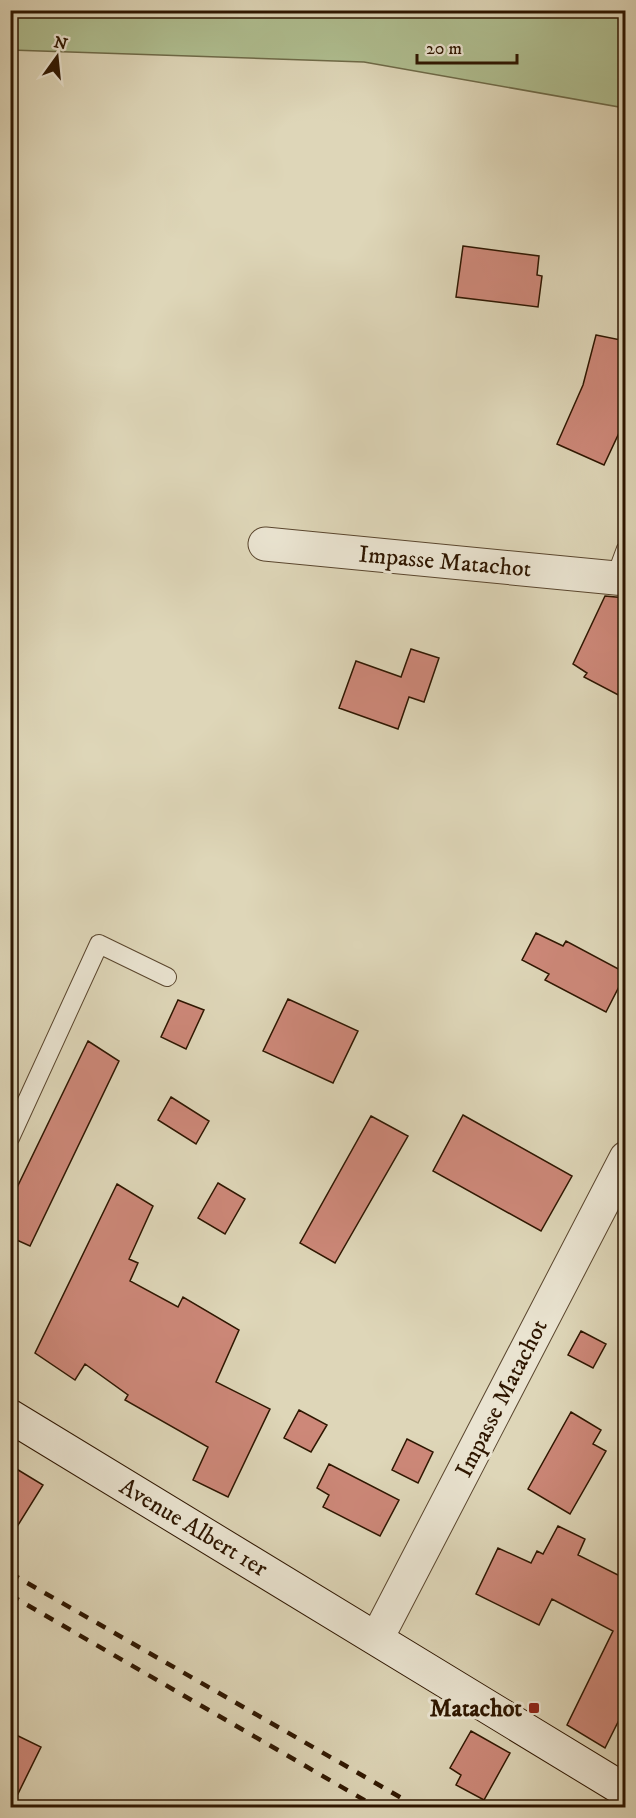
<svg xmlns="http://www.w3.org/2000/svg" width="636" height="1818" font-family="'IM FELL DW Pica',serif">
<style>
.green{fill:#afbe90;stroke:#6e6a48;stroke-width:1.5}
.building{fill:#cd8879;stroke:#2e1600;stroke-width:1.5}
.lines{fill:none;stroke-linecap:round;stroke-linejoin:round}
.service-casing{stroke:#5a462e;stroke-width:20}
.minor-casing{stroke:#5a462e;stroke-width:35}
.secondary-casing{stroke:#2e1600;stroke-width:35}
.service{stroke:#eae4d1;stroke-width:18}
.minor{stroke:#eae4d1;stroke-width:33}
.secondary{stroke:#eae4d1;stroke-width:33}
.rail{stroke:#2e1600;stroke-width:4.5;stroke-dasharray:10 10;stroke-linecap:butt}
.poi-dot{fill:#8f2418;stroke:#eae4d1;stroke-width:2}
.labels{text-anchor:middle;stroke-width:6;stroke-linejoin:round;paint-order:stroke}
.street-label{font-size:24px;fill:#2e1600;stroke:#eae4d1}
.poi-label{font-size:24px;font-weight:bold;fill:#2e1600;stroke:#eae4d1;text-anchor:end}
</style>
<rect width="100%" height="100%" fill="#ded6b8"/>
<filter id="stains"><feTurbulence type="fractalNoise" baseFrequency=".00333" numOctaves="4"/><feColorMatrix values="0 0 0 0 .2 0 0 0 0 .09 0 0 0 0 .02 0 0 0 .5 -.17"/></filter>
<radialGradient id="worn" r=".72"><stop offset=".6" stop-color="#630" stop-opacity="0"/><stop offset="1" stop-color="#630" stop-opacity=".3"/></radialGradient>
<path class="green" d="M 11,10 L 625,11 L 625,108 L 364,62 L 11,50 Z"/>
<path class="building" d="M 463,246 L 539,256 L 537,275 L 542,276 L 538,307 L 456,297 Z
M 596,335 L 626,341 L 626,418 L 604,465 L 557,444 L 583,385 Z
M 605,596 L 626,598 L 626,699 L 584,677 L 587,673 L 573,664 Z
M 411,649 L 439,658 L 424,702 L 409,697 L 398,729 L 339,708 L 356,661 L 401,677 Z
M 536,933 L 563,946 L 566,941 L 626,973 L 606,1012 L 545,980 L 549,974 L 522,960 Z
M 288,999 L 358,1031 L 333,1083 L 263,1051 Z
M 178,1000 L 204,1010 L 186,1049 L 161,1037 Z
M 88,1041 L 119,1061 L 30,1246 L 10,1237 L 10,1202 Z
M 171,1097 L 209,1121 L 196,1144 L 158,1120 Z
M 463,1115 L 572,1176 L 541,1231 L 433,1171 Z
M 371,1116 L 408,1136 L 335,1263 L 300,1243 Z
M 218,1183 L 245,1199 L 225,1234 L 198,1218 Z
M 117,1184 L 153,1206 L 129,1259 L 138,1263 L 130,1281 L 178,1307 L 183,1297 L 239,1330 L 216,1382 L 270,1409 L 228,1497 L 193,1480 L 208,1447 L 125,1400 L 128,1395 L 85,1364 L 75,1380 L 35,1353 Z
M 581,1331 L 606,1344 L 593,1368 L 568,1355 Z
M 299,1410 L 327,1425 L 311,1452 L 284,1438 Z
M 571,1412 L 601,1430 L 593,1444 L 606,1451 L 570,1514 L 528,1489 Z
M 407,1439 L 433,1452 L 418,1483 L 392,1470 Z
M 329,1464 L 399,1500 L 380,1536 L 323,1507 L 329,1495 L 317,1488 Z
M 10,1465 L 43,1485 L 10,1538 Z
M 558,1526 L 585,1539 L 578,1555 L 626,1579 L 626,1706 L 605,1748 L 567,1725 L 613,1631 L 552,1599 L 539,1625 L 476,1594 L 498,1548 L 531,1563 L 537,1551 L 543,1554 Z
M 471,1731 L 510,1753 L 484,1800 L 456,1785 L 461,1775 L 450,1768 Z
M 10,1732 L 41,1747 L 11,1808 L 10,1808 Z"/>
<g class="lines">
<defs>
<path id="service" d="M 616,576 L 626,549
M 10,1138 L 99,944 L 167,977"/>
<path id="minor" d="M 265,544 L 626,579
M 377,1638 L 626,1158"/>
<path id="secondary" d="M 10,1416 L 626,1791"/>
</defs>
<use href="#service" class="service-casing"/>
<use href="#minor" class="minor-casing"/>
<use href="#secondary" class="secondary-casing"/>
<use href="#service" class="service"/>
<use href="#minor" class="minor"/>
<use href="#secondary" class="secondary"/>
<path class="rail" d="M 10,1573 L 419,1808
M 10,1595 L 378,1808"/>
</g>
<rect class="poi-dot" x="528" y="1702" width="12" height="12" rx="3"/>
<g class="labels">
<g class="street-label">
<text transform="translate(445 561) rotate(5)" y="8">Impasse Matachot</text>
<text transform="translate(501 1398) rotate(-63)" y="8">Impasse Matachot</text>
<text transform="translate(194 1527) rotate(31)" y="8">Avenue Albert 1er</text>
</g>
<g class="poi-label">
<text x="522" y="1716">Matachot</text>
</g>
</g>
<rect width="636" height="1818" fill="none" stroke="#ded6b8" stroke-width="36"/>
<rect x="12" y="12" width="612" height="1794" fill="none" stroke="#2e1600" stroke-width="3"/>
<rect x="18" y="18" width="600" height="1782" fill="none" stroke="#2e1600" stroke-width="1.5"/>
<g transform="translate(57 57) rotate(15)" stroke="#eae4d1" stroke-width="4.5" paint-order="stroke">
<path d="M0-4.5L10 22L0 15L-10 22Z" fill="#2e1600"/>
<text y="-9" font-size="16" font-weight="bold" text-anchor="middle" fill="#2e1600">N</text>
</g>
<path d="M417 54v9h100v-9" fill="none" stroke="#2e1600" stroke-width="3"/>
<text x="426" y="54" font-size="18" fill="#2e1600" stroke="#eae4d1" stroke-width="4.5" paint-order="stroke">20 m</text>
<rect width="100%" height="100%" filter="url(#stains)"/>
<rect width="100%" height="100%" fill="url(#worn)"/>
</svg>
